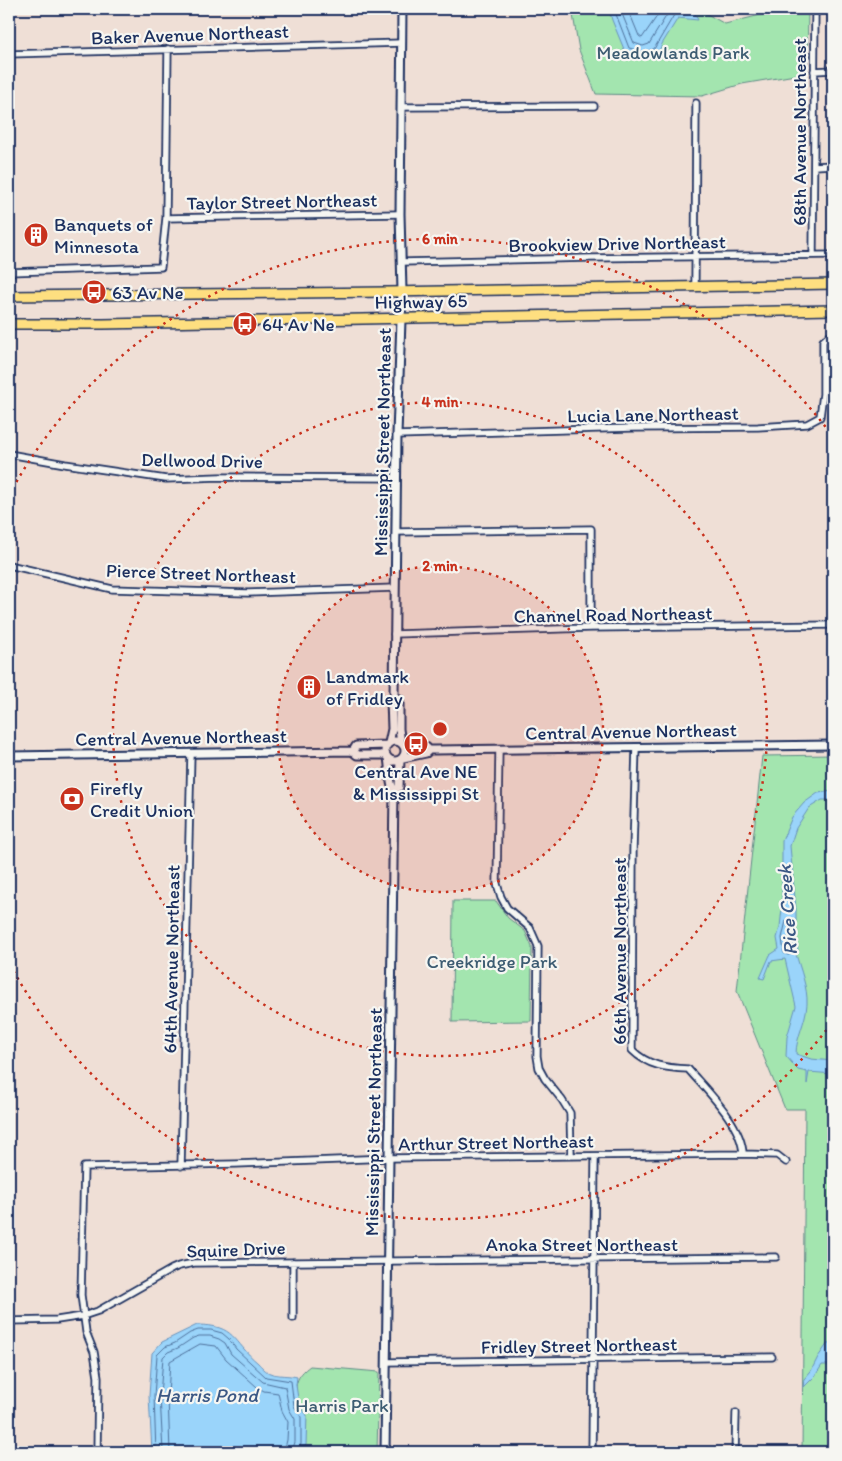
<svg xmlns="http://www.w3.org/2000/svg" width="842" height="1461" font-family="Itim,sans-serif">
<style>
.green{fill:#a3e5af;stroke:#5f8a86}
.water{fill:#9ad4fa;stroke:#6792bc}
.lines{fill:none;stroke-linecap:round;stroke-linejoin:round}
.shore{stroke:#4e719c;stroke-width:1}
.minor-casing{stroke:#1b2f5e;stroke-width:9}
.tertiary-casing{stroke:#1b2f5e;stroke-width:11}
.trunk-casing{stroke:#1b2f5e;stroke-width:12}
.minor{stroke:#f6f6f2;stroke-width:5.5}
.tertiary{stroke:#f6f6f2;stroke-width:7}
.trunk{stroke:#fedf80;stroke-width:9}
.ring{fill:none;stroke:#c8321e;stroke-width:2.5;stroke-dasharray:2.5 5}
.labels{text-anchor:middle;stroke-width:4.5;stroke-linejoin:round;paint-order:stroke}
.street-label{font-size:19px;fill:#1b2f5e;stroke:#f6f6f2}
.park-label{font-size:19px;fill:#3d5c72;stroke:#f6f6f2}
.poi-label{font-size:19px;fill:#1b2f5e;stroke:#f6f6f2;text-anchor:start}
.water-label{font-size:20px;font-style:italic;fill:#3b5885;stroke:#f6f6f2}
.centre{fill:#c8321e;stroke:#f6f6f2;stroke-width:2.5}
.ring-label{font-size:15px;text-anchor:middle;font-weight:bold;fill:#c8321e;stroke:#f6f6f2;stroke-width:4.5;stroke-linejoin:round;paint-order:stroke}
</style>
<rect width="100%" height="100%" fill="#efdfd6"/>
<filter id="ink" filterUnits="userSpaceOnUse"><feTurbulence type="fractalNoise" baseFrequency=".02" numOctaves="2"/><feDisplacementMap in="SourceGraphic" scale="10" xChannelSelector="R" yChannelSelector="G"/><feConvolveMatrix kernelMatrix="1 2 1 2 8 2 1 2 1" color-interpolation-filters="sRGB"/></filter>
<g filter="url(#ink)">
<path class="green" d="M 572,9 L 698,9 L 725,24 L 784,9 L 808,9 L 807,73 L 742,84 L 702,96 L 596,94 L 579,50 Z
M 833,755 L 833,1452 L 802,1452 L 805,1109 L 785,1109 L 737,991 L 762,756 Z
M 453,901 L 496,901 L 508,918 L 525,931 L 532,947 L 531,1021 L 452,1022 Z
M 310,1366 L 379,1372 L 377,1452 L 301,1452 L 304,1449 C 305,1439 307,1427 306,1417 C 306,1412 301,1408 299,1404 C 293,1386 296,1376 310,1366 Z"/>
<path class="water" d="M 609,9 L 693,9 L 698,20 L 678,18 L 662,44 L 658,54 L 644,57 L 626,54 L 612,20 Z
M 833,791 L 833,800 L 822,800 L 809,808 L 796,828 L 790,846 L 796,910 L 796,940 L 798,950 L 796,954 C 800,969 808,988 807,1004 C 806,1022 796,1037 796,1054 L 811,1059 L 833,1061 L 833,1074 L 809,1072 L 807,1084 L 807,1072 L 798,1070 L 786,1056 L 787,1037 L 796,1006 L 785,959 L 771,961 L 764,979 L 760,978 L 770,955 L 779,949 L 777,938 L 780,927 L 782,908 L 782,841 L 792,817 L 804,803 L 818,793 Z
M 197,1325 C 236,1325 232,1341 258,1363 C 261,1366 266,1372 270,1373 C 276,1376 290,1375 297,1377 L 296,1385 L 299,1405 L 307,1415 L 306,1445 L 301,1452 L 152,1452 L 149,1396 L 152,1353 L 162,1342 Z
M 833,1341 L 832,1365 L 822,1365 L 815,1376 L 803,1388 L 804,1379 L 811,1371 L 818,1357 L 828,1343 Z"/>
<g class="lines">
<path class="shore" d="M 614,9 L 629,48 L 644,52 L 654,49 L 674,15 L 678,13 L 687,14 L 689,9
M 620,9 L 634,43 L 643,46 L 649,44 L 668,13 L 672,9
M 628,9 L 639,36 L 642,38 L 662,9
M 789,919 L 791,921 L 793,949 L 791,954 L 788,955 L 784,953 L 782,938 L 786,921 Z
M 156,1452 L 154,1396 L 157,1355 L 165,1347 L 175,1343 L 190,1333 L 198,1330 L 211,1330 L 222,1333 L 229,1339 L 236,1349 L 266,1377 L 291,1381 L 294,1406 L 301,1417 L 301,1444 L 298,1452
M 163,1452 L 160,1396 L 163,1357 L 168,1352 L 178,1348 L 193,1338 L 199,1336 L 210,1336 L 219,1339 L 225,1343 L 231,1354 L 263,1382 L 285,1387 L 289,1409 L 295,1419 L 295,1442 L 292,1452
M 170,1452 L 168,1396 L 170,1361 L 200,1344 L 216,1346 L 226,1359 L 257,1387 L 264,1391 L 278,1393 L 282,1411 L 288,1422 L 287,1440 L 284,1452"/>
<defs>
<path id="minor" d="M 9,54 L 402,43
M 814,71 L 833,70
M 402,107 L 594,106
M 814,166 L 833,165
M 166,218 L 400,214
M 813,255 L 815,9
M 402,262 L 591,258 L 833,255
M 9,272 L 161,267 L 166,218 L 168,49
M 695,286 L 696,103
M 397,435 L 632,428 L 758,427 L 807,424 L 820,417 L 823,394 L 823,341 L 830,335 L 833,335
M 9,454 L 65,464 L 166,479 L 219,477 L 396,478
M 396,532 L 591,529 L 591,628
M 9,565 L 112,589 L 248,593 L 395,588
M 394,634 L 591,628 L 833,625
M 636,747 L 633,850 L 632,1050 C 648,1066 666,1068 688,1069 C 707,1091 742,1124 743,1154
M 499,749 L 497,884 L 501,897 L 507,908 L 530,928 L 538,946 L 537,1056 L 539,1068 L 545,1079 L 562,1100 L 570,1113 L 571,1155
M 181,1166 L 191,754
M 293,1262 L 293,1318
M 9,1321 L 57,1320 L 83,1316 L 98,1311 L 172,1269 L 179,1266 L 194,1263 L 776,1257
M 386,1362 L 772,1357
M 97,1452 L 98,1377 L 94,1352 L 86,1332 L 81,1295 L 84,1167 L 236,1164 L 389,1158 L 743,1154 L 777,1155 L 786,1162
M 592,1452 L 595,1156
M 735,1452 L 736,1413"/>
<path id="tertiary" d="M 394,696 L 399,699 L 399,729 L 401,743
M385 751a10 10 0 1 1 20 0a10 10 0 1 1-20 0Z
M 389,743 L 392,729 L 391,700 L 394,696 L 397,435 L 402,291 L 400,214 L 402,9
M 404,745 L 426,747 L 429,750 L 434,750 L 833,745
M 353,751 L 356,746 L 386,745
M 9,756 L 352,751 L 357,755 L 386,755
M 403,758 L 426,753 L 429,750
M 394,791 L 399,787 L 400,760
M 385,1452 L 394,791 C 389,784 390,768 388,758"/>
<path id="trunk" d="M 9,296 L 388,292 L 833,284
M 9,324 L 103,324 L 833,310"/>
</defs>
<use href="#minor" class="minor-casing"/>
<use href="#tertiary" class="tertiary-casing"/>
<use href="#trunk" class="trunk-casing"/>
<use href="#minor" class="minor"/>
<use href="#tertiary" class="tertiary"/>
<use href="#trunk" class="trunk"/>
</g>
</g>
<circle cx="440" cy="729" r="163" fill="#c8321e" fill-opacity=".12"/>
<g class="ring">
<circle cx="440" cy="729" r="163"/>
<circle cx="440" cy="729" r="327"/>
<path d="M831 1024A490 490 0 0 1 9 963M9 495A490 490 0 0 1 831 434"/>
</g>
<defs>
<symbol id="building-disc" viewBox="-11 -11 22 22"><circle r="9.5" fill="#c8321e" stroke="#f6f6f2"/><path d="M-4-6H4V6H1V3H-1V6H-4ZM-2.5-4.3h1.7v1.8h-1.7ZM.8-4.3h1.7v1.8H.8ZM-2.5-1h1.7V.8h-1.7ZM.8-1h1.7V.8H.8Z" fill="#fff"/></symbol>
<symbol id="bus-disc" viewBox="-11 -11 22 22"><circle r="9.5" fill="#c8321e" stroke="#f6f6f2"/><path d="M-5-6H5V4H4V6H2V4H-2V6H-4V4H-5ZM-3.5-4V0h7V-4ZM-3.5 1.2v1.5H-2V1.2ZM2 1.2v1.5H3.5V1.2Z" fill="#fff"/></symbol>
<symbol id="bank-disc" viewBox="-11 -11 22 22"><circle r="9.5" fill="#c8321e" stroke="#f6f6f2"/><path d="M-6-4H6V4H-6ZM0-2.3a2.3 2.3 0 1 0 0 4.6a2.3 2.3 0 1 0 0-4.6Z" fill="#fff"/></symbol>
</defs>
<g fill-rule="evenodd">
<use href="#building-disc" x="22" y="221" width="28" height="28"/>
<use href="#bus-disc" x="80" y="278" width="28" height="28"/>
<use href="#bus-disc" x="231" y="310" width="28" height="28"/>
<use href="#building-disc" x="295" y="673" width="28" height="28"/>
<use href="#bus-disc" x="402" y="730" width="28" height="28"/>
<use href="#bank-disc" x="58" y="785" width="28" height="28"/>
</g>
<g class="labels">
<g class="street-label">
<text transform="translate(190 34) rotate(-2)" y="7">Baker Avenue Northeast</text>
<text transform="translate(799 132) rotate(-90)" y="7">68th Avenue Northeast</text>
<text transform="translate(282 201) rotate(-1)" y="7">Taylor Street Northeast</text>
<text transform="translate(617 243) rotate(-1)" y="7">Brookview Drive Northeast</text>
<text transform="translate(421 301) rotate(-1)" y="7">Highway 65</text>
<text transform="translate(653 414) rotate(-1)" y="7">Lucia Lane Northeast</text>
<text transform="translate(382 442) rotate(-89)" y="7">Mississippi Street Northeast</text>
<text transform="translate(202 460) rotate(1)" y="7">Dellwood Drive</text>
<text transform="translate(201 573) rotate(2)" y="7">Pierce Street Northeast</text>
<text transform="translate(613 614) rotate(-1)" y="7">Channel Road Northeast</text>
<text transform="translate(631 731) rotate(-1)" y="7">Central Avenue Northeast</text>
<text transform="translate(181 737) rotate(-1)" y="7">Central Avenue Northeast</text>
<text transform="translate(619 951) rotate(-90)" y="7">66th Avenue Northeast</text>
<text transform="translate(171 959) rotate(-89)" y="7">64th Avenue Northeast</text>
<text transform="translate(373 1122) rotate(-89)" y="7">Mississippi Street Northeast</text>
<text transform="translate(496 1142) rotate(-1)" y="7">Arthur Street Northeast</text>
<text x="582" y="1251">Anoka Street Northeast</text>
<text transform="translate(236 1249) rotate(-2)" y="7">Squire Drive</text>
<text transform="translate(579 1345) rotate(-1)" y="7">Fridley Street Northeast</text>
</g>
<g class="park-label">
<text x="673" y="59">Meadowlands Park</text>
<text x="492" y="968">Creekridge Park</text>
<text x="342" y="1412">Harris Park</text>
</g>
<g class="poi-label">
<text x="54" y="231">Banquets of<tspan x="54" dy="22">Minnesota</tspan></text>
<text x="112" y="299">63 Av Ne</text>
<text x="262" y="331">64 Av Ne</text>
<text x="326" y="683">Landmark<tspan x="326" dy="22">of Fridley</tspan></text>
<text x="416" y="778" text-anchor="middle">Central Ave NE<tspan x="416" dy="22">&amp; Mississippi St</tspan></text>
<text x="90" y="795">Firefly<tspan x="90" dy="22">Credit Union</tspan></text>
</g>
<g class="water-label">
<text transform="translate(787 910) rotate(-94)" y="7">Rice Creek</text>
<text x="207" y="1402">Harris Pond</text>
</g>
</g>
<circle cx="440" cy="729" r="8" class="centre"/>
<g class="ring-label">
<text x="440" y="244">6 min</text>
<text x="440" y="407">4 min</text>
<text x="440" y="571">2 min</text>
</g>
<rect width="842" height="1461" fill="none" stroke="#f6f6f2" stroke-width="30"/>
<rect x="15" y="15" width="812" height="1431" fill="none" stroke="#1b2f5e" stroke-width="2" filter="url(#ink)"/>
</svg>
